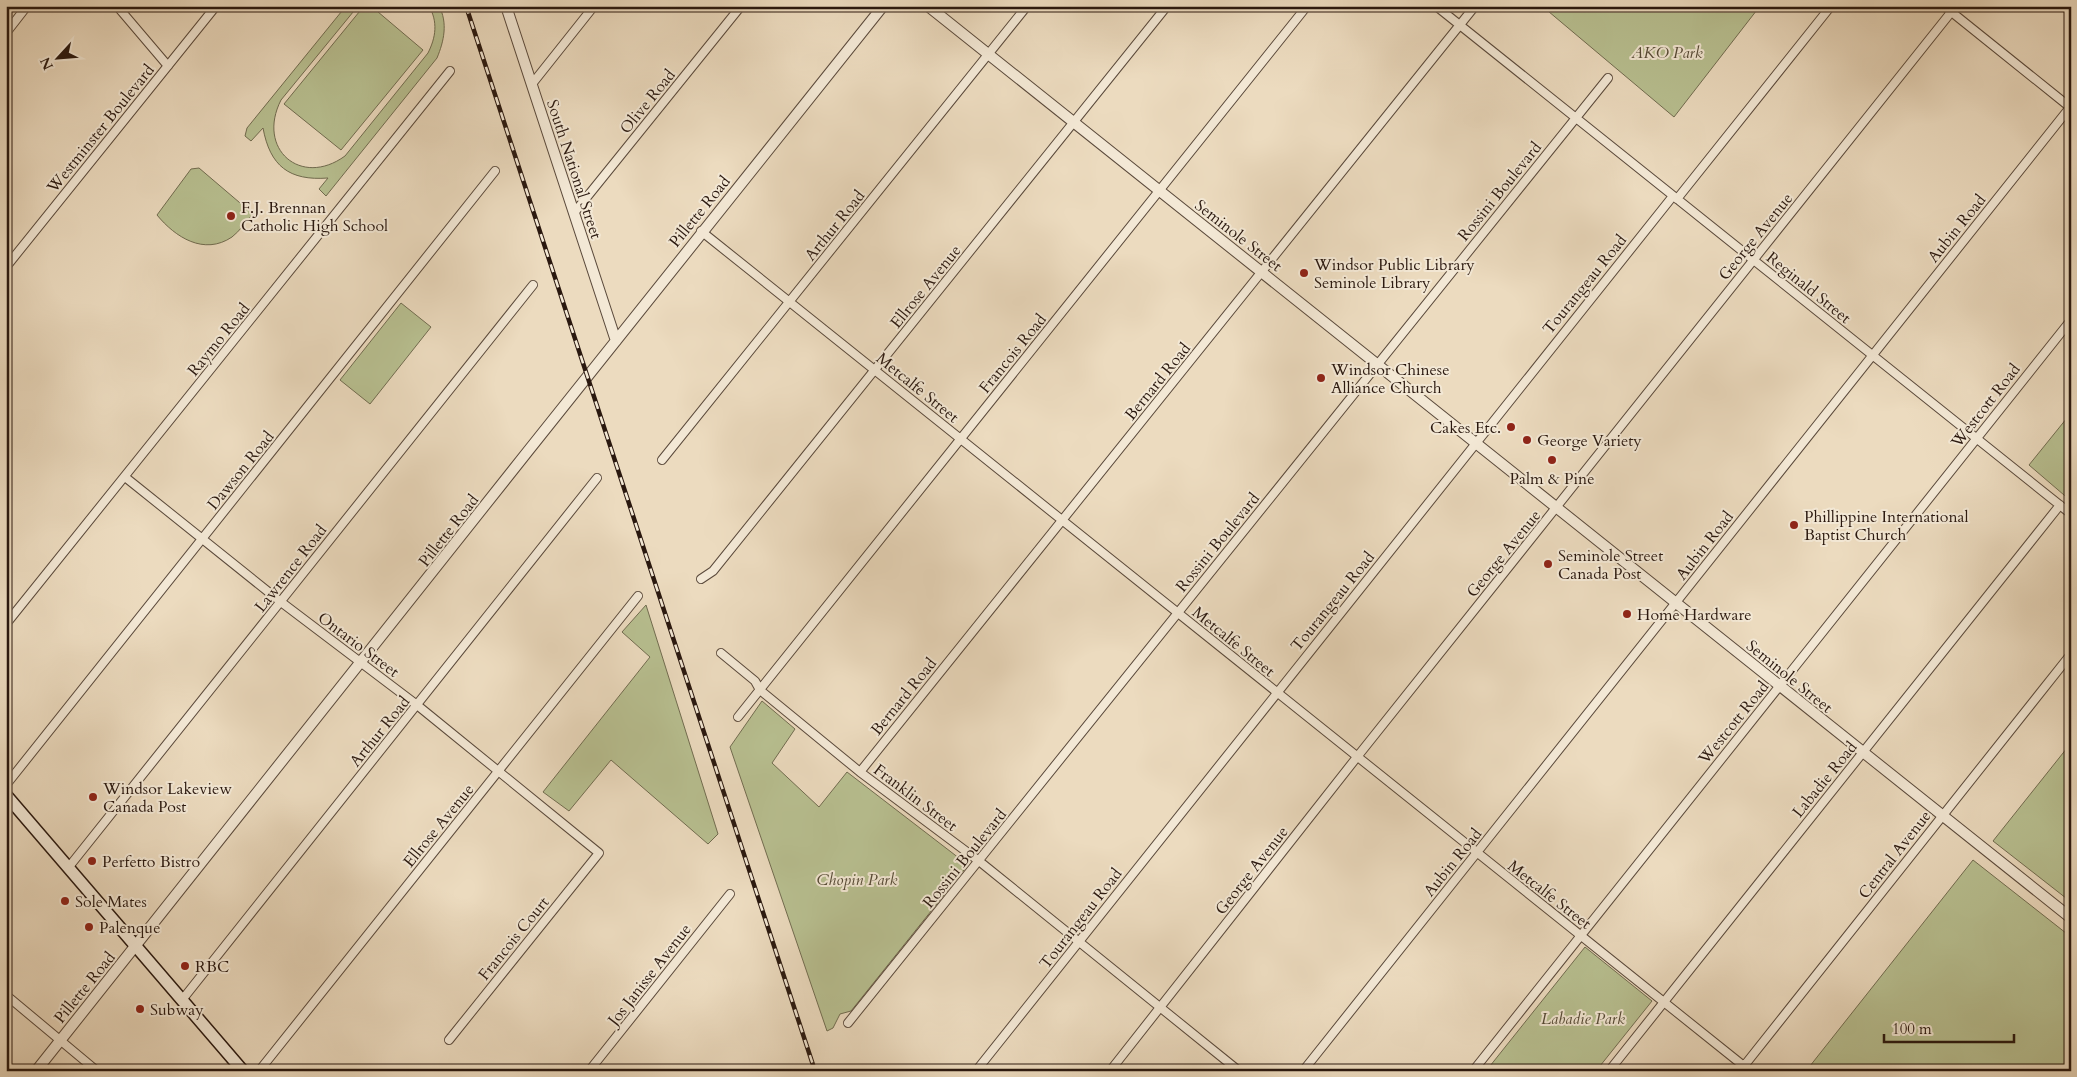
<svg xmlns="http://www.w3.org/2000/svg" width="2077" height="1077" font-family="Cardo,serif">
<style>
.green{fill:#b8c091;stroke:#716c50}
.lines{fill:none;stroke-linecap:round;stroke-linejoin:round}
.minor-casing{stroke:#5a493b;stroke-width:10}
.tertiary-casing{stroke:#5a493b;stroke-width:12}
.secondary-casing{stroke:#2a180f;stroke-width:14}
.minor{stroke:#f3e8d5;stroke-width:8}
.tertiary{stroke:#f3e8d5;stroke-width:10}
.secondary{stroke:#f3e8d5;stroke-width:11}
.rail-casing{stroke:#2a180f;stroke-width:4.5}
.rail{stroke:#f3e8d5;stroke-width:2.5;stroke-dasharray:8;stroke-linecap:butt}
.poi-dot{fill:#8f2418;stroke:#f3e8d5;stroke-width:2}
.labels{text-anchor:middle;stroke-width:4;stroke-linejoin:round;paint-order:stroke}
.park-label{font-size:16px;font-style:italic;fill:#554a36;stroke:#f3e8d5}
.street-label{font-size:16px;fill:#2a180f;stroke:#f3e8d5}
.poi-label{font-size:16px;fill:#2a180f;stroke:#f3e8d5;text-anchor:start}
</style>
<rect width="100%" height="100%" fill="#ecdbbf"/>
<filter id="stains"><feTurbulence type="fractalNoise" baseFrequency=".004" numOctaves="4"/><feColorMatrix values="0 0 0 0 .2 0 0 0 0 .09 0 0 0 0 .02 0 0 0 .5 -.17"/></filter>
<radialGradient id="worn" r=".72"><stop offset=".6" stop-color="#630" stop-opacity="0"/><stop offset="1" stop-color="#630" stop-opacity=".3"/></radialGradient>
<path class="green" d="M 346,6 L 358,6 L 281,100 C 256,149 301,188 345,156 L 428,53 C 436,37 438,22 429,6 L 439,6 C 448,23 444,41 437,58 L 326,196 L 319,189 L 328,178 C 289,181 270,166 263,128 L 251,141 L 245,136 L 247,128 Z
M 364,6 L 371,6 L 423,50 L 341,150 L 284,104 Z
M 1542,6 L 1760,6 L 1674,117 Z
M 199,168 L 253,214 C 246,221 240,231 232,237 C 204,256 175,237 157,215 L 191,169 Z
M 401,303 L 431,327 L 370,404 L 340,380 Z
M 2071,413 L 2071,501 L 2029,465 Z
M 646,605 L 718,834 L 708,844 L 611,760 L 569,811 L 543,792 L 650,657 L 622,632 Z
M 762,701 L 795,729 L 772,763 L 819,807 L 847,772 L 968,865 L 851,1011 L 840,1014 L 833,1028 L 827,1031 L 730,747 Z
M 2071,743 L 2071,902 L 1993,841 Z
M 1973,860 L 2071,937 L 2071,1071 L 1806,1071 Z
M 1585,947 L 1652,1001 L 1596,1071 L 1486,1071 Z"/>
<g class="lines">
<defs>
<path id="minor" d="M 117,6 L 168,66
M 1436,6 L 2071,514
M 1944,6 L 2071,108
M 6,33 L 27,6
M 532,84 L 594,6
M 1677,199 L 1831,6
M 574,213 L 741,6
M 701,231 L 1750,1071
M 6,267 L 216,6
M 662,460 L 1027,6
M 125,477 L 281,602 L 417,705 L 599,853 L 449,1040
M 701,579 L 713,571 L 1167,6
M 6,624 L 450,71
M 721,653 L 755,681 L 760,690 L 860,772 L 979,861 L 1239,1071
M 738,717 L 1307,6
M 860,772 L 1475,6
M 6,785 L 495,171
M 68,868 L 533,285
M 6,995 L 97,1071
M 182,1000 L 597,478
M 848,1023 L 1608,78
M 259,1071 L 638,596
M 589,1071 L 730,894
M 976,1071 L 1673,196
M 1110,1071 L 1357,757 L 1956,6
M 1303,1071 L 2071,106
M 1473,1071 L 2071,320
M 1609,1071 L 2060,505
M 1740,1071 L 2071,654"/>
<path id="tertiary" d="M 506,6 L 616,341
M 928,6 L 2071,918
M 36,1071 C 320,717 598,359 883,6"/>
<path id="secondary" d="M 6,795 L 243,1071"/>
</defs>
<use href="#minor" class="minor-casing"/>
<use href="#tertiary" class="tertiary-casing"/>
<use href="#secondary" class="secondary-casing"/>
<use href="#minor" class="minor"/>
<use href="#tertiary" class="tertiary"/>
<use href="#secondary" class="secondary"/>
<defs>
<path id="rail" d="M 466,6 L 815,1071"/>
</defs>
<use href="#rail" class="rail-casing"/>
<use href="#rail" class="rail"/>
</g>
<g class="poi-dot">
<circle cx="231" cy="216" r="5"/>
<circle cx="1304" cy="273" r="5"/>
<circle cx="1321" cy="378" r="5"/>
<circle cx="1511" cy="427" r="5"/>
<circle cx="1527" cy="440" r="5"/>
<circle cx="1552" cy="460" r="5"/>
<circle cx="1794" cy="525" r="5"/>
<circle cx="1548" cy="564" r="5"/>
<circle cx="1627" cy="614" r="5"/>
<circle cx="93" cy="797" r="5"/>
<circle cx="92" cy="861" r="5"/>
<circle cx="65" cy="901" r="5"/>
<circle cx="89" cy="927" r="5"/>
<circle cx="185" cy="966" r="5"/>
<circle cx="140" cy="1009" r="5"/>
</g>
<g class="labels">
<g class="park-label">
<text x="1667" y="58">AKO Park</text>
<text x="857" y="885">Chopin Park</text>
<text x="1583" y="1024">Labadie Park</text>
</g>
<g class="street-label">
<text transform="translate(647 101) rotate(-51)" y="6">Olive Road</text>
<text transform="translate(100 128) rotate(-51)" y="6">Westminster Boulevard</text>
<text transform="translate(575 169) rotate(72)" y="6">South National Street</text>
<text transform="translate(1499 191) rotate(-51)" y="6">Rossini Boulevard</text>
<text transform="translate(699 211) rotate(-51)" y="6">Pillette Road</text>
<text transform="translate(834 225) rotate(-51)" y="6">Arthur Road</text>
<text transform="translate(1956 228) rotate(-51)" y="6">Aubin Road</text>
<text transform="translate(1239 235) rotate(38)" y="6">Seminole Street</text>
<text transform="translate(1755 236) rotate(-51)" y="6">George Avenue</text>
<text transform="translate(1584 284) rotate(-51)" y="6">Tourangeau Road</text>
<text transform="translate(925 286) rotate(-51)" y="6">Ellrose Avenue</text>
<text transform="translate(1809 287) rotate(39)" y="6">Reginald Street</text>
<text transform="translate(218 339) rotate(-51)" y="6">Raymo Road</text>
<text transform="translate(1012 353) rotate(-51)" y="6">Francois Road</text>
<text transform="translate(1157 381) rotate(-51)" y="6">Bernard Road</text>
<text transform="translate(918 387) rotate(39)" y="6">Metcalfe Street</text>
<text transform="translate(1985 405) rotate(-52)" y="6">Westcott Road</text>
<text transform="translate(240 470) rotate(-51)" y="6">Dawson Road</text>
<text transform="translate(448 530) rotate(-52)" y="6">Pillette Road</text>
<text transform="translate(1217 542) rotate(-51)" y="6">Rossini Boulevard</text>
<text transform="translate(1704 545) rotate(-52)" y="6">Aubin Road</text>
<text transform="translate(1503 553) rotate(-51)" y="6">George Avenue</text>
<text transform="translate(290 568) rotate(-52)" y="6">Lawrence Road</text>
<text transform="translate(1332 601) rotate(-51)" y="6">Tourangeau Road</text>
<text transform="translate(1234 641) rotate(39)" y="6">Metcalfe Street</text>
<text transform="translate(359 644) rotate(37)" y="6">Ontario Street</text>
<text transform="translate(1790 676) rotate(39)" y="6">Seminole Street</text>
<text transform="translate(903 696) rotate(-51)" y="6">Bernard Road</text>
<text transform="translate(1733 722) rotate(-51)" y="6">Westcott Road</text>
<text transform="translate(379 731) rotate(-51)" y="6">Arthur Road</text>
<text transform="translate(1824 779) rotate(-51)" y="6">Labadie Road</text>
<text transform="translate(916 797) rotate(37)" y="6">Franklin Street</text>
<text transform="translate(438 825) rotate(-51)" y="6">Ellrose Avenue</text>
<text transform="translate(1894 854) rotate(-52)" y="6">Central Avenue</text>
<text transform="translate(964 858) rotate(-51)" y="6">Rossini Boulevard</text>
<text transform="translate(1452 862) rotate(-51)" y="6">Aubin Road</text>
<text transform="translate(1251 870) rotate(-52)" y="6">George Avenue</text>
<text transform="translate(1550 894) rotate(38)" y="6">Metcalfe Street</text>
<text transform="translate(1080 918) rotate(-52)" y="6">Tourangeau Road</text>
<text transform="translate(513 938) rotate(-51)" y="6">Francois Court</text>
<text transform="translate(649 974) rotate(-52)" y="6">Jos Janisse Avenue</text>
<text transform="translate(84 987) rotate(-51)" y="6">Pillette Road</text>
</g>
<g class="poi-label">
<text x="241" y="213">F.J. Brennan<tspan x="241" dy="18">Catholic High School</tspan></text>
<text x="1314" y="270">Windsor Public Library<tspan x="1314" dy="18">Seminole Library</tspan></text>
<text x="1331" y="375">Windsor Chinese<tspan x="1331" dy="18">Alliance Church</tspan></text>
<text x="1501" y="433" text-anchor="end">Cakes Etc.</text>
<text x="1537" y="446">George Variety</text>
<text x="1552" y="484" text-anchor="middle">Palm &amp; Pine</text>
<text x="1804" y="522">Phillippine International<tspan x="1804" dy="18">Baptist Church</tspan></text>
<text x="1558" y="561">Seminole Street<tspan x="1558" dy="18">Canada Post</tspan></text>
<text x="1637" y="620">Home Hardware</text>
<text x="103" y="794">Windsor Lakeview<tspan x="103" dy="18">Canada Post</tspan></text>
<text x="102" y="867">Perfetto Bistro</text>
<text x="75" y="907">Sole Mates</text>
<text x="99" y="933">Palenque</text>
<text x="195" y="972">RBC</text>
<text x="150" y="1015">Subway</text>
</g>
</g>
<rect width="2077" height="1077" fill="none" stroke="#ecdbbf" stroke-width="25"/>
<rect x="8" y="8" width="2062" height="1062" fill="none" stroke="#2a180f" stroke-width="2.5"/>
<rect x="12" y="12" width="2052" height="1052" fill="none" stroke="#2a180f"/>
<g transform="translate(58 58) rotate(244)" stroke="#f3e8d5" stroke-width="4" paint-order="stroke">
<path d="M0-4L9 19L0 12L-9 19Z" fill="#2a180f"/>
<text y="-8" font-size="14" font-weight="bold" text-anchor="middle" fill="#2a180f">N</text>
</g>
<path d="M1884 1034v8h130v-8" fill="none" stroke="#2a180f" stroke-width="2.5"/>
<text x="1892" y="1034" font-size="15" fill="#2a180f" stroke="#f3e8d5" stroke-width="4" paint-order="stroke">100 m</text>
<rect width="100%" height="100%" filter="url(#stains)"/>
<rect width="100%" height="100%" fill="url(#worn)"/>
</svg>
